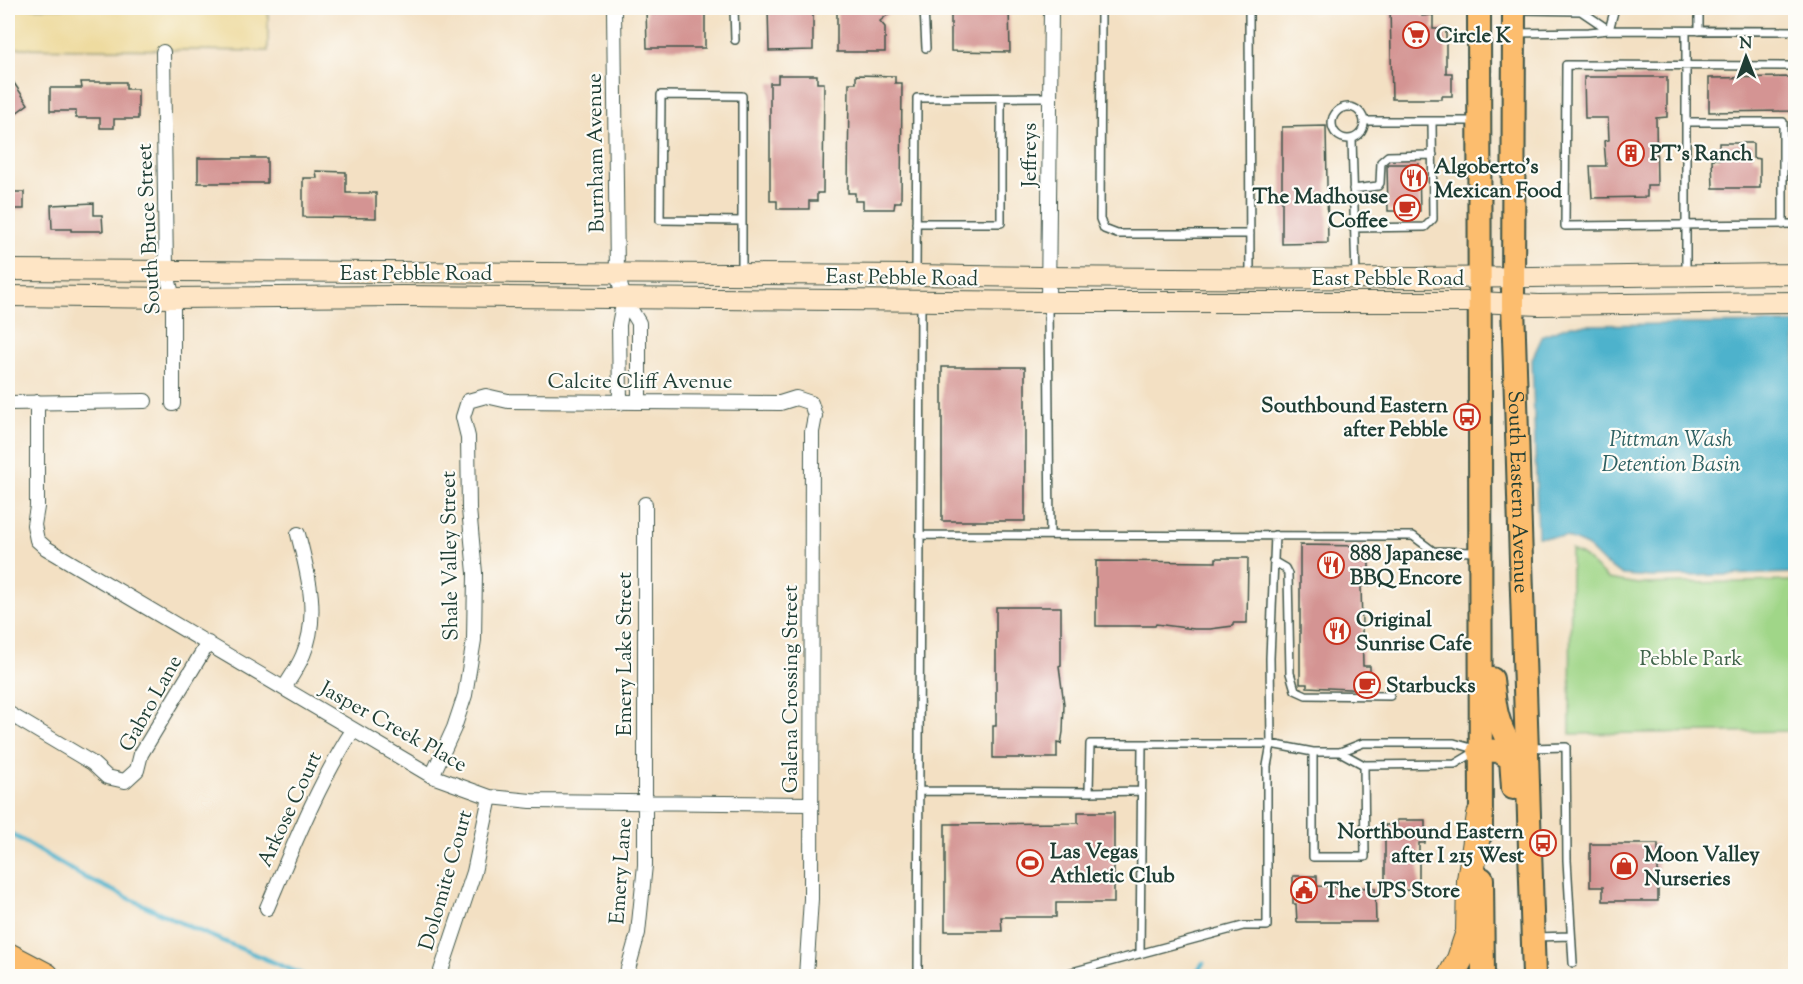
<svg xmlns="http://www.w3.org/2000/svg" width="1803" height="984" font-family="'Sorts Mill Goudy',serif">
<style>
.green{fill:#a0d688;stroke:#608a5e;stroke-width:1.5}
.sand{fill:#eeda9e;stroke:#868c69;stroke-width:1.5}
.water{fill:#4db2cc;stroke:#367880;stroke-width:1.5}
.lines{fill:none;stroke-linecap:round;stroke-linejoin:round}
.stream{stroke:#4db2cc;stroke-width:4.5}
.building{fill:#d49493}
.lane-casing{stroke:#3f5549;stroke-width:10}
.street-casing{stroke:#3f5549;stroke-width:16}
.secondary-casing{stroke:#3f5549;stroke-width:22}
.primary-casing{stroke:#3f5549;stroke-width:26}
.highway-casing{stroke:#3f5549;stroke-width:28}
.lane{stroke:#fff;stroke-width:7}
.street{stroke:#fff;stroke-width:14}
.secondary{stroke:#fee5c5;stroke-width:20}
.primary{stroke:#fcbd6e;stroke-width:22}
.highway{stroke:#fcbd6e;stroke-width:26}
.labels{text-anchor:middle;stroke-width:4.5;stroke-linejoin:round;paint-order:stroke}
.poi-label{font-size:21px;font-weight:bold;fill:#1f3d34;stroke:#fdfcf7;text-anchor:start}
.street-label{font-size:21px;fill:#1f3d34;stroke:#fdfcf7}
.park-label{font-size:21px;fill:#3f6349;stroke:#fdfcf7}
.water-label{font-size:22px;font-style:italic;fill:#2d6062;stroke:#fdfcf7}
</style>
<rect width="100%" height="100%" fill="#fdfcf7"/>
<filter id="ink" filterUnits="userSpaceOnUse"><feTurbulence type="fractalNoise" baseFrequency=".0167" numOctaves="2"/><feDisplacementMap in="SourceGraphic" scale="12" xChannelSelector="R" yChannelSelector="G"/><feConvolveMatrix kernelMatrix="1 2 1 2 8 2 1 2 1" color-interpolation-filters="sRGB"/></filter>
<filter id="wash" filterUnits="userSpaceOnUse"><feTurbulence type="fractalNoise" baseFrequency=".008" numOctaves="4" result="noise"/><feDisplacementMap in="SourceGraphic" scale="24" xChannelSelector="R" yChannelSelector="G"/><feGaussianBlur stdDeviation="1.35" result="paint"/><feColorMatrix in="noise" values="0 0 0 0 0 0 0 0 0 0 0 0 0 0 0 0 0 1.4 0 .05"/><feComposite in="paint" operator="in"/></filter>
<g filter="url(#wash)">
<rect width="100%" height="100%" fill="#f3e0c3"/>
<path class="green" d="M 1571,550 L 1582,555 L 1608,579 L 1638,584 L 1795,581 L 1795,731 L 1570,734 Z"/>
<path class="sand" d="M 8,8 L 268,8 L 268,51 L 8,48 Z"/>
<path class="water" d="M 1795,323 L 1795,573 L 1652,577 L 1623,575 L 1605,564 L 1587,546 L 1566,537 L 1538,537 L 1532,359 L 1543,335 L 1571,325 Z"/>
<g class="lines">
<path class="stream" d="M 8,832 L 84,877 L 192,928 L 306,976
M 1194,976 L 1203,963"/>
</g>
<g id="blocks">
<path class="building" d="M 646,8 L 705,8 L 705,48 L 647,48 Z
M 768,8 L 813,8 L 813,50 L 769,51 Z
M 837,8 L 896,8 L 880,21 L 885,27 L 885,52 L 837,52 Z
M 951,8 L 1009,8 L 1010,52 L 951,51 Z
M 1390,8 L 1422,8 L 1422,16 L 1433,15 L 1433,29 L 1446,29 L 1446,73 L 1452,73 L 1452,96 L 1442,96 L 1442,99 L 1392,99 Z
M 8,74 L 28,104 L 8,119 Z
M 778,75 L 817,75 L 817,83 L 824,83 L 823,193 L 817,193 L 817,201 L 809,201 L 809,209 L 777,209 L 777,201 L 770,201 L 770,83 L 778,83 Z
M 856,75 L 895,76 L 895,83 L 902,83 L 901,202 L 895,202 L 894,209 L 863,209 L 863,201 L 855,201 L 855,193 L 848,193 L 849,83 L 856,83 Z
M 1584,77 L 1667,77 L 1667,117 L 1656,118 L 1657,185 L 1647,185 L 1647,197 L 1592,198 L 1590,166 L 1606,166 L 1604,141 L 1609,140 L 1608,118 L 1585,118 Z
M 1796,77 L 1796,111 L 1709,112 L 1709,78 Z
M 81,82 L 126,82 L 126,89 L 138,89 L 138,119 L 114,119 L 114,128 L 100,128 L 100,118 L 76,118 L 76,111 L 50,111 L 50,88 L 82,88 Z
M 1326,126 L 1328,243 L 1282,244 L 1282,127 Z
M 1719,143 L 1753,143 L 1753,158 L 1760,159 L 1760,188 L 1713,188 L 1712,159 L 1719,159 Z
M 198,158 L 267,158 L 267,183 L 198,183 Z
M 1387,164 L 1419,164 L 1420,211 L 1388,211 Z
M 316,171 L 346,172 L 346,193 L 376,193 L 376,218 L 303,217 L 303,178 L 317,178 Z
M 8,192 L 24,192 L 24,209 L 8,209 Z
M 94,203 L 94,215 L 102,215 L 103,231 L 71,231 L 71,229 L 52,229 L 51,205 Z
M 942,367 L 1025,367 L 1025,521 L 942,521 Z
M 1300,545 L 1364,546 L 1364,558 L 1369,558 L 1369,586 L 1361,586 L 1363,666 L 1370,666 L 1370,690 L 1307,687 L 1307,684 L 1300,684 Z
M 1216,558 L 1248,558 L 1247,623 L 1233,623 L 1233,626 L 1210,629 L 1194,629 L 1156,624 L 1155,626 L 1096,626 L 1096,561 L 1216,562 Z
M 996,607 L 1061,607 L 1061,665 L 1059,666 L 1064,704 L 1063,732 L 1061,744 L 1057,743 L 1057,758 L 993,758 L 993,726 L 996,726 Z
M 1078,812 L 1114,812 L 1114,903 L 1056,903 L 1056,917 L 1001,917 L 1002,931 L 945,931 L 945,824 L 1078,823 Z
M 1397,820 L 1425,820 L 1425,843 L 1419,843 L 1419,891 L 1385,889 L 1385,825 L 1397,825 Z
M 1590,844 L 1658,844 L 1658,901 L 1603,901 L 1603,887 L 1590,887 Z
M 1293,876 L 1317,876 L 1317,886 L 1375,888 L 1376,922 L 1297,922 L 1296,904 L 1293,904 Z"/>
</g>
</g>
<g filter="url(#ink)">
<use href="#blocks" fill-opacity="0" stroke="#3f5549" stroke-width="1.5"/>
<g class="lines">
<defs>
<path id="lane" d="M 734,8 L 735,40
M 924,8 L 926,48
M 1101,8 L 1100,219 L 1104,229 L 1117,234 L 1250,234
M 1249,8 L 1250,278
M 1699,8 L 1699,31
M 1518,10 L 1581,11 L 1609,30
M 1609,30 L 1615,8
M 1686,31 L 1686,273
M 1516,33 L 1589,32 L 1609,30 L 1796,31
M 1796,66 L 1566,65 L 1565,226 L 1796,224
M1332 123a16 16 0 1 1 32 0a16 16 0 1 1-32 0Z
M 1364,121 L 1476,121
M 1686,122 L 1783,122 L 1783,225
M 1352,139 L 1356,277
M 1353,189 L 1378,186 L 1380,183 L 1381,162 L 1388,156 L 1433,155
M 742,221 L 660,220 L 661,95 L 742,96 L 742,273
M 916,223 L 1001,223 L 1001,98
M 1353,228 L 1425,227 L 1433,219 L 1432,121
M 916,274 L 917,98 L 1050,97
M 1048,305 L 1050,535
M 919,535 L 1413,536 L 1433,551 L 1476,552
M 1273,561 L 1285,568 L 1288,574 L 1290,673 L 1295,690 L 1306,695 L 1390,696
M 1531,748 L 1566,747 L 1567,860 L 1573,963
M 1313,752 L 1313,857 L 1365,857 L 1364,765
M 1340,752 L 1364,765 L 1455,764 L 1475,752
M 919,791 L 1089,792 L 1090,744 L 1271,744 L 1313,752 L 1340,752 L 1363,743 L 1454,743 L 1475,749
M 1089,792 L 1142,791
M 1535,937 L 1571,936
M 1140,954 L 1142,744
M 918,976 L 921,304
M 1057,976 L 1243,926 L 1267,926 L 1267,766 L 1271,744 L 1270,658 L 1275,535"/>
<path id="street" d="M 614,8 L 617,274 L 624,298 L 639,323 L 639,402
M 163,52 L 166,270 L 173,298 L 173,404
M 1048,302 L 1051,8
M 37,402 L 37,507 L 34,525 L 37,540 L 46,548 L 432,776 L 490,797 L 531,801 L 811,804
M 8,403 L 145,401
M 620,403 L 619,325 L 624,298
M 284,688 C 291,677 298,667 303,655 C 320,616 308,573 298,534
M 8,713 L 92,763 L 107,777 L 125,781 L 137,770 L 141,754 L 208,643
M 432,776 L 454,728 L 465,695 L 474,640 L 475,573 L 469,509 L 468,437 L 463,417 L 468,401 L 486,396 L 508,401 L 780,403 L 796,398 L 811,403 L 815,416 L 812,432 L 811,899 L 806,976
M 267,908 C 293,847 317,786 353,730
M 440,974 L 474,872 L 490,797
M 626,976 L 638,933 L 645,865 L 645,504"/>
<path id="secondary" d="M 8,270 L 916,275 C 1209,281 1503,278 1796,274
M 8,296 L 173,298 L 403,296 L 1048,302 L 1479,302 L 1539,305 L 1796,302"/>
<g id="primary">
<path d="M 1479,8 L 1481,834"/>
<path id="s1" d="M 1514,8 L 1513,305 L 1534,976"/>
<path d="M 1492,679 C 1495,705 1495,719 1509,743 L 1526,749"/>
<path d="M 1479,750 L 1499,751 L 1511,759 L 1513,788"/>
<path d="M 1482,879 L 1483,976"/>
</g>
<path id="highway" d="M 8,956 L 46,976
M 1451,976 L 1460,959 L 1469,932 L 1470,880 L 1480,815"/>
</defs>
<use href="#lane" class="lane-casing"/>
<use href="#street" class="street-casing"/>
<use href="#secondary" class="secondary-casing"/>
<use href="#primary" class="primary-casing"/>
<use href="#highway" class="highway-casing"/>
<use href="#lane" class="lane"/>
<use href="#street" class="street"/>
<use href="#secondary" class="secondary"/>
<use href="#primary" class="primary"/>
<use href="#highway" class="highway"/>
</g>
</g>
<defs>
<symbol id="supermarket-ring" viewBox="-11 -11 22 22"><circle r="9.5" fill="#fdfcf7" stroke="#c8321e" stroke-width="1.5"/><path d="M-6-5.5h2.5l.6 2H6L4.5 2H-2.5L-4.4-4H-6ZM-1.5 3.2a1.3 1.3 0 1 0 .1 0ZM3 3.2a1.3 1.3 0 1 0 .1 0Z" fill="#c8321e"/></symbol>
<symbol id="building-ring" viewBox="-11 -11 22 22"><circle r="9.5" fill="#fdfcf7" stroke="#c8321e" stroke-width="1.5"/><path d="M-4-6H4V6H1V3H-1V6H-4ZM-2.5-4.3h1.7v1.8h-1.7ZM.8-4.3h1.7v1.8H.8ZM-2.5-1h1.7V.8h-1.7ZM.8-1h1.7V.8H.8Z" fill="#c8321e"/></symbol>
<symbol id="restaurant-ring" viewBox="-11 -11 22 22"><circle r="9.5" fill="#fdfcf7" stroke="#c8321e" stroke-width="1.5"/><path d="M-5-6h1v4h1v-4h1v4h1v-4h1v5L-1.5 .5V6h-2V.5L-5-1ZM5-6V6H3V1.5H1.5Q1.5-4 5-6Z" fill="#c8321e"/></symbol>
<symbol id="cafe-ring" viewBox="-11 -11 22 22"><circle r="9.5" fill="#fdfcf7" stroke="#c8321e" stroke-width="1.5"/><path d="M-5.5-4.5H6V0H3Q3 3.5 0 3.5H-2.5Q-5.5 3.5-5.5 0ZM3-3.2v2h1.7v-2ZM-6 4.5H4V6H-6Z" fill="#c8321e"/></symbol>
<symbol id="bus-ring" viewBox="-11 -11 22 22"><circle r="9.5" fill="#fdfcf7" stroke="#c8321e" stroke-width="1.5"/><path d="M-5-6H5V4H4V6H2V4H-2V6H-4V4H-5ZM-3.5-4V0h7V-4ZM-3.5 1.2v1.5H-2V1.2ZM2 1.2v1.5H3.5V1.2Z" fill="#c8321e"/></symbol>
<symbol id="stadium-ring" viewBox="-11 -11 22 22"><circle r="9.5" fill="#fdfcf7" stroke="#c8321e" stroke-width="1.5"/><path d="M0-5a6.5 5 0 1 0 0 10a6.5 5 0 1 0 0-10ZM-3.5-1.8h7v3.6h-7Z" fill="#c8321e"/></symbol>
<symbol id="shop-ring" viewBox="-11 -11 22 22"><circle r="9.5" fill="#fdfcf7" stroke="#c8321e" stroke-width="1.5"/><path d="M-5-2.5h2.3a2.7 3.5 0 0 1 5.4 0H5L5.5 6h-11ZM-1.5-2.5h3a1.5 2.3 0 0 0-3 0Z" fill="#c8321e"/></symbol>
<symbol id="civic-ring" viewBox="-11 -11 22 22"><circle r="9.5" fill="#fdfcf7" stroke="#c8321e" stroke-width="1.5"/><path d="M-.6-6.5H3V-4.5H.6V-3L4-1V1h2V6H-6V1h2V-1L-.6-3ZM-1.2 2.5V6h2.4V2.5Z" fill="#c8321e"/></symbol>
</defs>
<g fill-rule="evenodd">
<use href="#supermarket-ring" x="1401" y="20" width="30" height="30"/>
<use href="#building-ring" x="1616" y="138" width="30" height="30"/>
<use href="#restaurant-ring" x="1399" y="163" width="30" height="30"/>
<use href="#cafe-ring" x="1392" y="193" width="30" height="30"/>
<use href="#bus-ring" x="1452" y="402" width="30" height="30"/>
<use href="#restaurant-ring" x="1316" y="550" width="30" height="30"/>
<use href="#restaurant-ring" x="1322" y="616" width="30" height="30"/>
<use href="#cafe-ring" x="1352" y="670" width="30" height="30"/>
<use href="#bus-ring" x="1528" y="828" width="30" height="30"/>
<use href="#stadium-ring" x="1015" y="848" width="30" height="30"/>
<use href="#shop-ring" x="1609" y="851" width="30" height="30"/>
<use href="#civic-ring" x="1289" y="875" width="30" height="30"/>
</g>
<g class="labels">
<g class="poi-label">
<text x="1436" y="42">Circle K</text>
<text x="1650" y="160">PT's Ranch</text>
<text x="1434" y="173">Algoberto's<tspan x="1434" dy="24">Mexican Food</tspan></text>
<text x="1388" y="203" text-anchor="end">The Madhouse<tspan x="1388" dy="24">Coffee</tspan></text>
<text x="1448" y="412" text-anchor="end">Southbound Eastern<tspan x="1448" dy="24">after Pebble</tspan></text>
<text x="1350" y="560">888 Japanese<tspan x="1350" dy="24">BBQ Encore</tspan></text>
<text x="1356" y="626">Original<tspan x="1356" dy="24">Sunrise Cafe</tspan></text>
<text x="1386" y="692">Starbucks</text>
<text x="1524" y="838" text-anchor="end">Northbound Eastern<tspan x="1524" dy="24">after I 215 West</tspan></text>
<text x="1050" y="858">Las Vegas<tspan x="1050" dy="24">Athletic Club</tspan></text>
<text x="1644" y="861">Moon Valley<tspan x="1644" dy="24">Nurseries</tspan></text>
<text x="1324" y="897">The UPS Store</text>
</g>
<g class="street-label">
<text transform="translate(595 153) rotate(-91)" y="7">Burnham Avenue</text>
<text transform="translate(1029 155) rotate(-90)" y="7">Jeffreys</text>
<text transform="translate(148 229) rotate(-93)" y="7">South Bruce Street</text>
<text x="416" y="280">East Pebble Road</text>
<text transform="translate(902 277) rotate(1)" y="7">East Pebble Road</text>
<text x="1388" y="285">East Pebble Road</text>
<text x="640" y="388">Calcite Cliff Avenue</text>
<text dy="7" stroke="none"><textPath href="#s1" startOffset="484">South Eastern Avenue</textPath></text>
<text transform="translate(449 556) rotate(-91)" y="7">Shale Valley Street</text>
<text transform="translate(624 654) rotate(-90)" y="7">Emery Lake Street</text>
<text transform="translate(790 689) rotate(-90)" y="7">Galena Crossing Street</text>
<text transform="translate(150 703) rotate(-61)" y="7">Gabro Lane</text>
<text transform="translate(394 726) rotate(29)" y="7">Jasper Creek Place</text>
<text transform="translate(289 809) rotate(-65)" y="7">Arkose Court</text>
<text transform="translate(620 871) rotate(-86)" y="7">Emery Lane</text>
<text transform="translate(445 880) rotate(-74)" y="7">Dolomite Court</text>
</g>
<g class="park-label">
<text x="1691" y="665">Pebble Park</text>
</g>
<g class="water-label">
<text x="1671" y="446">Pittman Wash<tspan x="1671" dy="25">Detention Basin</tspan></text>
</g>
</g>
<rect width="1803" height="984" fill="none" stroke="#fdfcf7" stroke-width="30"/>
<g transform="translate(1746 57) rotate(359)" stroke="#fdfcf7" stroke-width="4.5" paint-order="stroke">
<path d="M0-4.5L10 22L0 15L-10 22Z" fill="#1f3d34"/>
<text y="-9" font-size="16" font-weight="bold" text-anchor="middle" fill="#1f3d34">N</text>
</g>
</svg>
